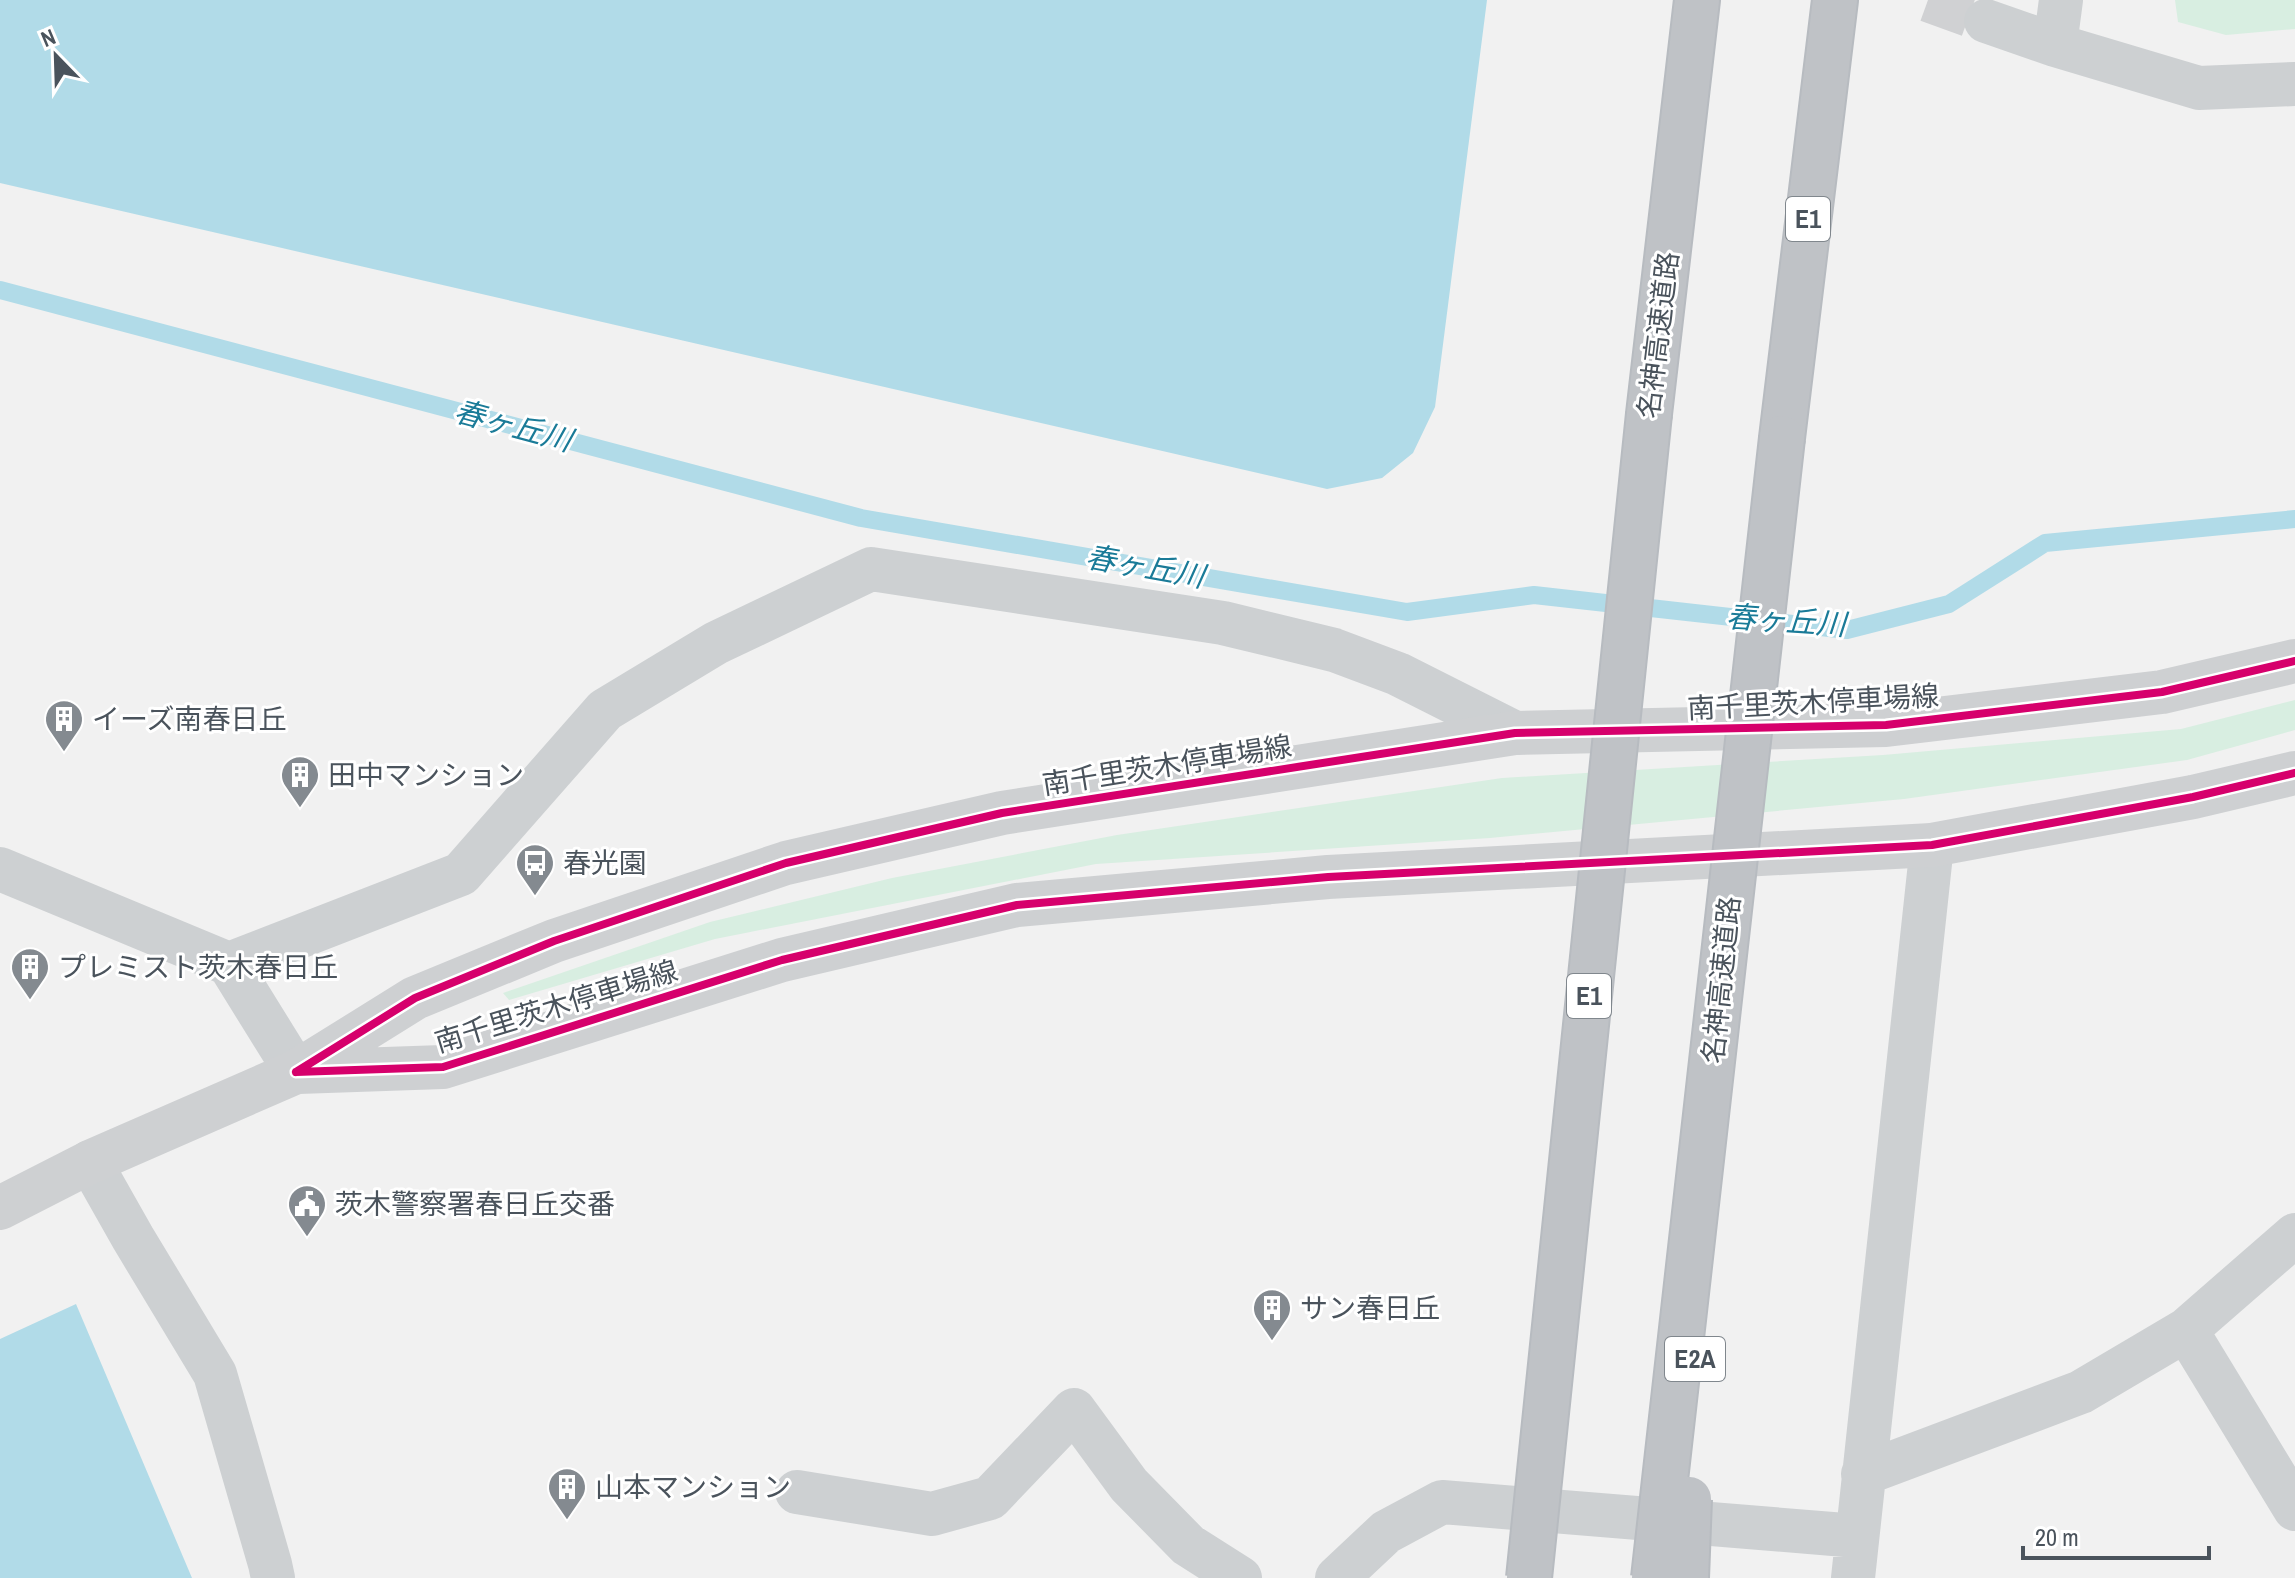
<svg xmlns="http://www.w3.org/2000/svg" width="2295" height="1578" font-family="'Archivo Narrow','Noto Sans JP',sans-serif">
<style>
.green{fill:#d8eee1}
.water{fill:#b1dbe8}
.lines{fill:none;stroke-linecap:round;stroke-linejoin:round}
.stream{stroke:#b1dbe8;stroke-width:18}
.minor-tunnel{stroke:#d0d1d3;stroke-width:44;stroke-dasharray:44 22;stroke-linecap:butt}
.motorway-casing{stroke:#b7bbc0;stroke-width:48}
.minor{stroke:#cdd0d2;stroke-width:44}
.secondary{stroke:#ced0d2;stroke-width:44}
.motorway{stroke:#bfc2c6;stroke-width:44}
.motorway-bridge-casing{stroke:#b7bbc0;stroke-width:48;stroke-linecap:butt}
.motorway-bridge{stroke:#bfc2c6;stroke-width:44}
.cycleway-casing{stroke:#fff;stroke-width:13}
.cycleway{stroke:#d6006c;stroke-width:8}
.labels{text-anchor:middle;stroke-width:6;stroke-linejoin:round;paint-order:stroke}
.shield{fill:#fff;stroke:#80878d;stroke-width:2}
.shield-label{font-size:26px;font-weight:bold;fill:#4a535c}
.street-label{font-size:28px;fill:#4a535c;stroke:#fff}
.poi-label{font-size:28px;fill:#4a535c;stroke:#fff;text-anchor:start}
.water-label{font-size:30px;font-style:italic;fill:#1a7b98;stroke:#fff}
</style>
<rect width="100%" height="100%" fill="#f1f1f1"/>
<path class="green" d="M 2175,0 L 2295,0 L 2295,29 L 2226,35 L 2178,22 Z
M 2295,700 L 2295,730 L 2187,760 L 1904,799 L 1490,838 L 1096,864 L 715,939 L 509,1000 L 503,993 L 710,922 L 892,878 L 1117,835 L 1502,778 L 1883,755 L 2181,729 Z"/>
<path class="water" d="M 0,0 L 1487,0 L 1435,407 L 1413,453 L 1382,478 L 1327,489 L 0,183 Z
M 76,1304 L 192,1578 L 0,1578 L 0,1339 Z"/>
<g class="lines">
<path class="stream" d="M 0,290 L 861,518 L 1407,612 L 1534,595 L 1847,630 L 1949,604 L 2045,543 L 2295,519"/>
<path class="minor-tunnel" d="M 1928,0 L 1986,21"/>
<defs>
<path id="motorway" d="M 1649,414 L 1697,0
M 1782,438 L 1835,0"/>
</defs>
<use href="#motorway" class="motorway-casing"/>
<path class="minor" d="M 1986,21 L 2055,45 L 2199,88 L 2295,84
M 2055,45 L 2061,0
M 0,869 L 229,964 L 296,1072
M 229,964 L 461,874 L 605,710 L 716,643 L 871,569 L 1223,623 L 1334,650 L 1398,674 L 1515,733
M 90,1162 L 133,1238 L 215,1374 L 270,1564 L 273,1578
M 2186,1330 L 2295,1509
M 1863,1474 L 2081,1392 L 2186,1330 L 2295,1235
M 797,1492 L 932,1514 L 990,1498 L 1074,1410 L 1129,1485 L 1188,1545 L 1240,1578
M 1337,1578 L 1386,1532 L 1442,1502 L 1857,1536
M 1853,1578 L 1932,845"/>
<path class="secondary" d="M 298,1072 L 443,1067 L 782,960 L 1017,905 L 1328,877 L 1932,845 L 2193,797 L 2295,773
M 0,1208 L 90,1162 L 296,1072 L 415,998 L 554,941 L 786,863 L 1002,813 L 1515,733 L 1886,725 L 2162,692 L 2295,661"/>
<use href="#motorway" class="motorway"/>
<defs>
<path id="motorway-bridge" d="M 1529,1578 L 1649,414
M 1654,1578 L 1782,438
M 1686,1578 L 1689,1499"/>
</defs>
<use href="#motorway-bridge" class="motorway-bridge-casing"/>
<use href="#motorway-bridge" class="motorway-bridge"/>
<defs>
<path id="cycleway" d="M 296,1072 L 415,998 L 554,941 L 786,863 L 1002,813 L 1515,733 L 1886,725 L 2162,692 L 2295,661
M 296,1072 L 443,1067 L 782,960 L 1017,905 L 1328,877 L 1932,845 L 2193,797 L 2295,773"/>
</defs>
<use href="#cycleway" class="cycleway-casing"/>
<use href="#cycleway" class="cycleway"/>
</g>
<defs>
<symbol id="building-pin" viewBox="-11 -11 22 30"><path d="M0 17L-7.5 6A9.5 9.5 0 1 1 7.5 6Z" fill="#848a90" stroke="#fff"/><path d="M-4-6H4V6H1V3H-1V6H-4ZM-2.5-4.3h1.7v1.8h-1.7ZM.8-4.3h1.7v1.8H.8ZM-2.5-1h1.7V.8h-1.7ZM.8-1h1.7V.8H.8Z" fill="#fff"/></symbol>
<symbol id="bus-pin" viewBox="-11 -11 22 30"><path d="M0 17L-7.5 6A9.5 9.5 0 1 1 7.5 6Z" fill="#848a90" stroke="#fff"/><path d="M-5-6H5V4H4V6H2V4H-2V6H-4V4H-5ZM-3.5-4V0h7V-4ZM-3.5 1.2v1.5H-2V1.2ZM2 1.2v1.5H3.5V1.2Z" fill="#fff"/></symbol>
<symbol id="civic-pin" viewBox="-11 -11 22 30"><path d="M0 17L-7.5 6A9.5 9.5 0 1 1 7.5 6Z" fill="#848a90" stroke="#fff"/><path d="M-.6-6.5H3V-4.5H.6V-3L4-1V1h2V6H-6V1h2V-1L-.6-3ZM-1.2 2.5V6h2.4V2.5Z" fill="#fff"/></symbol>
</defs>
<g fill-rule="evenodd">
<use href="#building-pin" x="42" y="697" width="44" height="60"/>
<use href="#building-pin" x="278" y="753" width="44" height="60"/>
<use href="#bus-pin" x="513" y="841" width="44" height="60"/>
<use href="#building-pin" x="8" y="945" width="44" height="60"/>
<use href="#civic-pin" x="285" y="1182" width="44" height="60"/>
<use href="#building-pin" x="1250" y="1286" width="44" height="60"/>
<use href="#building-pin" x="545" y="1465" width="44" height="60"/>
</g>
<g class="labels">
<g class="shield">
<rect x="1786" y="197" width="44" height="44" rx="6"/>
<rect x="1567" y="974" width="44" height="44" rx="6"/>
<rect x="1665" y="1337" width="60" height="44" rx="6"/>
</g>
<g class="shield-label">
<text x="1808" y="228">E1</text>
<text x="1589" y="1005">E1</text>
<text x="1695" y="1368">E2A</text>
</g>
<g class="street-label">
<text transform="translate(1658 335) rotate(-83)" y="10">名神高速道路</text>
<text transform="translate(1813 702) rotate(-3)" y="10">南千里茨木停車場線</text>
<text transform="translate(1167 765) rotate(-9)" y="10">南千里茨木停車場線</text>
<text transform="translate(1721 980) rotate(-84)" y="10">名神高速道路</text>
<text transform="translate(556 1006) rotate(-17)" y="10">南千里茨木停車場線</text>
</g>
<g class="poi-label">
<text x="92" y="729">イーズ南春日丘</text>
<text x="328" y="785">田中マンション</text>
<text x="563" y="873">春光園</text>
<text x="58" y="977">プレミスト茨木春日丘</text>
<text x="335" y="1214">茨木警察署春日丘交番</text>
<text x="1300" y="1318">サン春日丘</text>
<text x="595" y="1497">山本マンション</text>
</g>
<g class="water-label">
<text transform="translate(513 426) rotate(15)" y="10">春ヶ丘川</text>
<text transform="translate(1145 567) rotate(10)" y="10">春ヶ丘川</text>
<text transform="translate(1786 621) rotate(4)" y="10">春ヶ丘川</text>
</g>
</g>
<g transform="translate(56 56) rotate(337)" stroke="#ffffff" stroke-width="6" paint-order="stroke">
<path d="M0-6L14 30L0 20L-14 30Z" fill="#4a535c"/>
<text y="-12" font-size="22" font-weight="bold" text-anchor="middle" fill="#4a535c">N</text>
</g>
<path d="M2023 1546v12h186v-12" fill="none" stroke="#4a535c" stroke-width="4"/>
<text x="2035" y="1546" font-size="24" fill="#4a535c" stroke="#ffffff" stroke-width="6" paint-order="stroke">20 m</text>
</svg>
